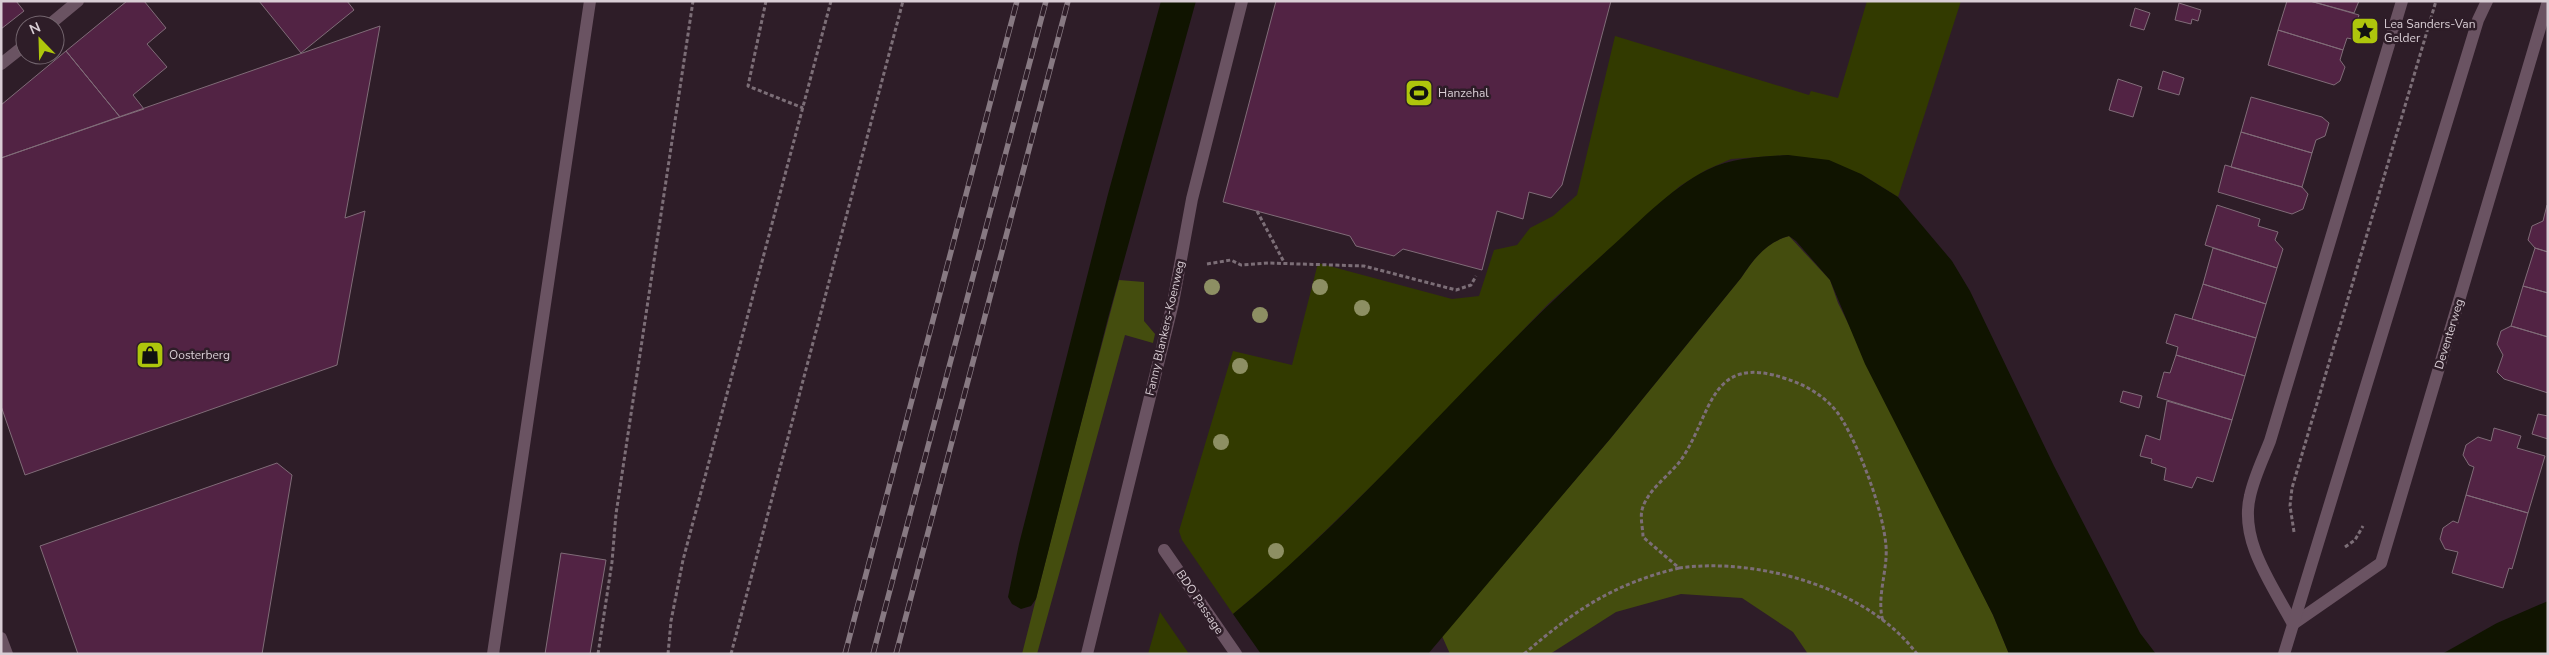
<svg xmlns="http://www.w3.org/2000/svg" width="2549" height="655" font-family="'Nunito Sans',sans-serif">
<style>
.green{fill:#323a00}
.forest{fill:#444d0e}
.water{fill:#101400}
.building{fill:#522344;stroke:#806c78}
.lines{fill:none;stroke-linecap:round;stroke-linejoin:round}
.path{stroke:#7c6e77;stroke-width:3;stroke-dasharray:4 2.5;stroke-linecap:butt}
.service{stroke:#6a5362;stroke-width:12}
.pedestrian{stroke:#6a5362;stroke-width:12}
.minor{stroke:#6a5362;stroke-width:12}
.tertiary{stroke:#6a5362;stroke-width:12}
.rail-casing{stroke:#877982;stroke-width:5.5}
.rail{stroke:#2e1d28;stroke-width:4;stroke-dasharray:11;stroke-linecap:butt}
.tree{fill:#8d8f63}
.labels{text-anchor:middle;stroke-width:5;stroke-linejoin:round;paint-order:stroke}
.poi-label{font-size:12px;fill:#d9ced5;stroke:#2e1d28;text-anchor:start}
.street-label{font-size:12px;fill:#d9ced5;stroke:#2e1d28}
</style>
<rect width="100%" height="100%" fill="#2e1d28"/>
<path class="green" d="M 1867,1 L 1961,1 L 1898,197 L 1861,174 L 1788,155 L 1731,159 L 1706,170 L 1680,186 L 1549,303 L 1398,460 L 1283,572 L 1233,614 L 1182,540 L 1179,531 L 1233,351 L 1292,365 L 1318,263 L 1452,299 L 1479,296 L 1494,250 L 1517,245 L 1530,228 L 1553,216 L 1577,195 L 1615,36 L 1809,95 L 1811,91 L 1838,98 Z
M 1160,612 L 1189,654 L 1148,654 Z"/>
<path class="forest" d="M 1789,236 L 1830,280 L 1838,303 L 1993,615 L 2009,654 L 1808,654 L 1793,632 L 1742,598 L 1681,594 L 1616,612 L 1550,654 L 1450,654 L 1442,636 L 1610,439 L 1741,278 C 1753,260 1766,242 1789,236 Z
M 1119,280 L 1144,282 L 1144,321 L 1155,334 L 1153,343 L 1125,335 L 1037,654 L 1022,654 L 1073,453 Z"/>
<path class="water" d="M 1161,1 L 1196,1 L 1108,318 L 1036,599 L 1031,606 L 1021,609 L 1012,604 L 1008,597 L 1019,544 L 1108,194 Z
M 1788,155 L 1829,160 L 1861,174 L 1898,197 L 1952,261 L 1970,291 L 2054,466 L 2140,633 L 2156,654 L 2009,654 L 1993,615 L 1865,364 L 1830,280 L 1796,241 L 1789,236 C 1766,242 1753,260 1741,278 L 1610,439 L 1428,654 L 1261,654 L 1233,614 C 1365,506 1472,372 1599,258 C 1631,230 1670,188 1707,170 C 1733,157 1760,157 1788,155 Z
M 2548,601 L 2548,654 L 2442,654 L 2497,623 Z"/>
<path class="building" d="M 1,1 L 16,1 L 24,11 L 1,29 Z
M 127,1 L 144,1 L 166,28 L 147,44 L 167,67 L 133,95 L 144,109 L 120,117 L 66,51 Z
M 259,1 L 347,1 L 354,10 L 301,53 Z
M 1276,1 L 1611,1 L 1562,185 L 1551,198 L 1529,192 L 1523,219 L 1497,211 L 1482,270 L 1403,249 L 1394,256 L 1356,246 L 1350,236 L 1223,202 Z
M 2287,1 L 2310,1 L 2359,15 L 2352,39 L 2347,38 L 2343,50 L 2278,30 Z
M 2310,1 L 2359,1 L 2354,13 Z
M 2179,3 L 2201,10 L 2198,21 L 2192,19 L 2191,24 L 2175,20 Z
M 2135,8 L 2150,13 L 2144,30 L 2130,26 Z
M 380,26 L 345,218 L 365,211 L 337,365 L 25,475 L 1,406 L 1,158 Z
M 2278,30 L 2343,50 L 2340,60 L 2345,67 L 2340,81 L 2334,85 L 2268,65 Z
M 66,51 L 120,117 L 1,158 L 1,105 Z
M 2163,71 L 2184,78 L 2179,95 L 2158,89 Z
M 2118,79 L 2142,87 L 2133,117 L 2109,110 Z
M 2251,97 L 2322,117 L 2329,123 L 2325,136 L 2316,140 L 2312,153 L 2241,132 Z
M 2241,132 L 2312,153 L 2302,187 L 2231,167 Z
M 2225,165 L 2302,187 L 2308,194 L 2303,209 L 2292,214 L 2218,192 Z
M 2217,205 L 2260,219 L 2258,226 L 2278,232 L 2275,240 L 2283,249 L 2277,268 L 2205,245 Z
M 2547,205 L 2548,205 L 2548,252 L 2535,248 L 2528,240 L 2532,226 L 2543,221 Z
M 2213,248 L 2277,268 L 2266,304 L 2203,284 Z
M 2535,248 L 2548,252 L 2548,293 L 2523,286 Z
M 2203,284 L 2266,304 L 2256,338 L 2192,319 Z
M 2523,286 L 2548,293 L 2548,337 L 2511,326 Z
M 2175,314 L 2256,338 L 2245,376 L 2176,355 L 2178,347 L 2166,343 Z
M 2511,326 L 2548,337 L 2548,393 L 2504,379 L 2497,372 L 2503,355 L 2497,344 L 2501,331 Z
M 2176,355 L 2245,376 L 2232,420 L 2157,397 L 2164,372 L 2170,373 Z
M 2123,391 L 2142,396 L 2139,408 L 2120,402 Z
M 2167,401 L 2232,420 L 2213,482 L 2197,477 L 2192,488 L 2164,480 L 2166,468 L 2151,463 L 2152,459 L 2140,456 L 2146,435 L 2160,440 Z
M 2538,414 L 2548,416 L 2548,439 L 2532,434 Z
M 2494,428 L 2521,436 L 2517,448 L 2545,456 L 2528,513 L 2466,495 L 2474,467 L 2469,465 L 2463,455 L 2466,445 L 2478,437 L 2491,441 Z
M 277,463 L 292,475 L 262,654 L 78,654 L 40,546 Z
M 2466,495 L 2528,513 L 2512,569 L 2509,568 L 2503,588 L 2452,573 L 2458,552 L 2445,549 L 2440,539 L 2443,528 L 2453,521 L 2458,523 Z
M 561,553 L 606,560 L 590,654 L 545,654 Z"/>
<g class="lines">
<path class="path" d="M 766,1 L 748,86 L 803,108
M 1257,211 L 1285,264
M 1207,264 L 1231,260 L 1241,265 L 1268,263 L 1364,266 L 1456,290 L 1471,285 L 1476,276
M 2294,532 L 2290,506 L 2292,488 L 2436,1
M 2345,547 L 2355,540 L 2363,526
M 1679,568 C 1758,557 1868,588 1917,654
M 598,654 L 612,562 L 616,514 L 693,1
M 668,654 L 671,621 L 683,560 L 831,1
M 731,654 L 903,1
M 1524,654 C 1575,610 1613,584 1679,568 L 1643,537 C 1643,529 1640,518 1642,510 C 1647,490 1669,476 1681,460 C 1713,413 1709,352 1787,379 C 1809,386 1831,400 1843,421 C 1861,452 1883,510 1886,546 C 1888,570 1876,598 1883,621"/>
<path class="service" d="M 493,654 L 590,1"/>
<path class="pedestrian" d="M 1164,550 L 1236,654"/>
<path class="minor" d="M 2402,1 L 2270,441 C 2263,459 2254,477 2250,496 C 2239,541 2273,586 2293,624 L 2381,563 L 2548,1
M 49,25 L 78,1
M 1,64 L 25,45
M 1,638 L 7,654
M 1087,654 L 1173,303 L 1192,199 L 1242,1"/>
<path class="tertiary" d="M 2284,654 L 2478,20 L 2487,1"/>
<defs>
<path id="rail" d="M 845,654 L 1017,1
M 873,654 L 1046,1
M 896,654 L 1068,1"/>
</defs>
<use href="#rail" class="rail-casing"/>
<use href="#rail" class="rail"/>
</g>
<g class="tree">
<circle cx="1212" cy="287" r="8"/>
<circle cx="1320" cy="287" r="8"/>
<circle cx="1362" cy="308" r="8"/>
<circle cx="1260" cy="315" r="8"/>
<circle cx="1240" cy="366" r="8"/>
<circle cx="1221" cy="442" r="8"/>
<circle cx="1276" cy="551" r="8"/>
</g>
<defs>
<symbol id="sight-square" viewBox="-11 -11 22 22"><rect x="-9" y="-9" width="18" height="18" rx="4" fill="#aec60c" stroke="#2e1d28"/><path d="M0-6L1.8-2.2L6-1.7L2.9 1.2L3.7 5.4L0 3.3L-3.7 5.4L-2.9 1.2L-6-1.7L-1.8-2.2Z" fill="#111"/></symbol>
<symbol id="stadium-square" viewBox="-11 -11 22 22"><rect x="-9" y="-9" width="18" height="18" rx="4" fill="#aec60c" stroke="#2e1d28"/><path d="M0-5a6.5 5 0 1 0 0 10a6.5 5 0 1 0 0-10ZM-3.5-1.8h7v3.6h-7Z" fill="#111"/></symbol>
<symbol id="shop-square" viewBox="-11 -11 22 22"><rect x="-9" y="-9" width="18" height="18" rx="4" fill="#aec60c" stroke="#2e1d28"/><path d="M-5-2.5h2.3a2.7 3.5 0 0 1 5.4 0H5L5.5 6h-11ZM-1.5-2.5h3a1.5 2.3 0 0 0-3 0Z" fill="#111"/></symbol>
</defs>
<g fill-rule="evenodd">
<use href="#sight-square" x="2349" y="15" width="32" height="32"/>
<use href="#stadium-square" x="1403" y="77" width="32" height="32"/>
<use href="#shop-square" x="134" y="339" width="32" height="32"/>
</g>
<g class="labels">
<g class="poi-label">
<text x="2384" y="28">Lea Sanders-Van<tspan x="2384" dy="14">Gelder</tspan></text>
<text x="1438" y="97">Hanzehal</text>
<text x="169" y="359">Oosterberg</text>
</g>
<g class="street-label">
<text transform="translate(1165 328) rotate(-77)" y="4">Fanny Blankers-Koenweg</text>
<text transform="translate(2449 334) rotate(-73)" y="4">Deventerweg</text>
<text transform="translate(1200 602) rotate(56)" y="4">BDO Passage</text>
</g>
</g>
<rect width="2549" height="655" fill="none" stroke="#d9ced5" stroke-width="5"/>
<g transform="translate(40 40) rotate(337)"><circle r="24" fill="#2e1d28" stroke="#72646d"/>
<path d="M0-4L9 19L0 12L-9 19Z" fill="#aec60c"/>
<text y="-8" font-size="14" font-weight="bold" text-anchor="middle" fill="#d9ced5">N</text>
</g>
</svg>
